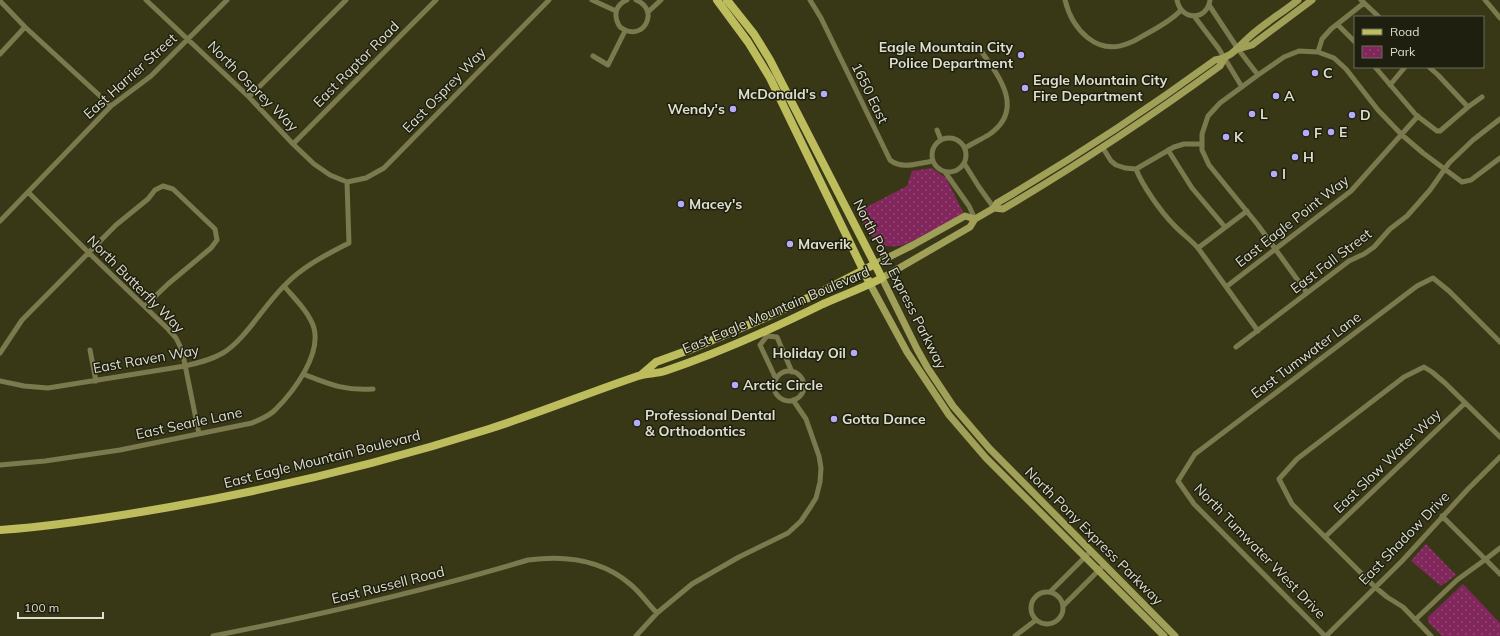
<svg xmlns="http://www.w3.org/2000/svg" width="1500" height="636" font-family="Mulish,sans-serif">
<style>
.park{fill:url(#park-dots)}
.lines{fill:none;stroke-linecap:round;stroke-linejoin:round}
.street{stroke:#7a7a4e;stroke-width:5}
.secondary{stroke:#a0a058;stroke-width:7}
.primary{stroke:#bdbd5d;stroke-width:8}
.poi-dot{fill:#b4acf9;stroke:#1f1f10;stroke-width:1.5}
.labels{text-anchor:middle;stroke-width:3;stroke-linejoin:round;paint-order:stroke}
.poi-label{font-size:14px;font-weight:bold;fill:#dddecb;stroke:#1f1f10;text-anchor:start}
.street-label{font-size:14px;fill:#dddecb;stroke:#1f1f10}
</style>
<defs>
<pattern id="park-dots" width="8" height="8" patternUnits="userSpaceOnUse"><rect width="8" height="8" fill="#82275c"/><path d="M2 2h.1M6 6h.1" fill="none" stroke="#934672" stroke-width="1.8" stroke-linecap="round"/></pattern>
</defs>
<rect width="100%" height="100%" fill="#383817"/>
<path class="park" d="M 932,168 L 946,178 L 964,214 C 951,221 938,228 925,234 C 918,238 910,243 903,245 C 877,252 866,232 859,211 L 907,186 L 912,171 Z
M 1426,544 L 1456,575 L 1441,586 L 1411,561 Z
M 1463,584 L 1500,623 L 1500,636 L 1442,636 L 1428,622 L 1428,617 Z"/>
<g class="lines">
<path class="street" d="M 146,0 L 249,97 L 293,144 L 314,164 L 330,175 L 347,182
M 592,0 L 616,11
M 627,0 C 615,5 613,16 620,27 C 643,44 661,10 636,0
M 810,0 L 821,18 L 890,160 C 902,170 919,163 933,161
M 1065,0 C 1072,29 1097,57 1129,43 C 1136,41 1142,36 1148,33 C 1159,27 1172,20 1181,10
M 1177,0 C 1181,21 1207,21 1210,0
M 1361,0 L 1379,17
M 1485,0 L 1500,18
M 0,1 L 25,27 L 111,106
M 1209,5 L 1238,49 L 1258,75
M 648,12 L 661,0
M 1194,16 L 1219,49 L 1242,87
M 1338,25 L 1355,42
M 1318,52 L 1322,39 L 1331,29 L 1364,3
M 0,54 L 25,27
M 593,56 L 608,65 L 625,31
M 1375,67 L 1416,115 L 1437,131 L 1440,131 L 1468,107 L 1482,97
M 1429,67 L 1438,75 L 1468,107
M 1390,85 L 1405,67
M 249,97 L 346,0
M 937,130 L 941,140
M932 155a17 17 0 1 1 34 0a17 17 0 1 1-34 0Z
M 293,144 L 436,0
M 965,148 C 973,143 982,139 990,134 C 1025,109 999,76 981,51
M 1103,148 L 1111,161 L 1116,165 L 1125,168 L 1136,169 L 1174,147 L 1184,144 L 1202,144
M 1168,150 L 1192,188 L 1225,227
M 964,163 L 979,187 L 994,208
M 1136,169 C 1142,185 1161,212 1173,224 C 1181,233 1190,239 1198,248 L 1258,331
M 945,172 L 969,206 L 975,219
M 347,182 L 366,178 L 384,168 L 549,0
M 28,192 L 88,252 L 168,329 L 176,338 L 182,350 L 199,434
M 0,221 L 111,106 L 151,76 L 227,0
M 1198,248 L 1247,211
M 1226,287 L 1351,191 L 1418,116
M 1307,293 L 1258,225 L 1209,165 L 1202,150 L 1202,134 L 1208,116 L 1220,103 L 1258,75 L 1284,57 L 1299,51 L 1318,52 L 1334,58 L 1346,69 L 1378,110 L 1402,135 L 1423,153 L 1462,182 L 1471,180 L 1500,158
M 767,336 L 760,345 L 776,379
M 767,336 L 777,337 L 792,372
M 1236,347 L 1349,261 L 1364,254 L 1374,247 L 1390,229 L 1407,216 L 1430,190 L 1449,163 L 1473,140 L 1500,119
M 90,350 L 96,381
M 0,353 L 22,320 L 116,225 L 148,199 L 155,190 L 163,186 L 173,189 L 215,229 L 217,240 L 211,248 L 168,284 L 145,306
M774 386a15 15 0 1 1 30 0a15 15 0 1 1-30 0Z
M 303,374 C 329,384 344,391 373,389
M 0,381 L 24,386 L 48,388 L 185,366 C 198,363 211,360 223,353 C 245,340 265,304 285,285 C 303,266 326,255 349,243 L 347,182
M 0,465 L 45,461 L 120,450 L 252,423 C 261,419 270,416 276,409 C 294,391 321,355 314,328 C 309,312 294,298 284,286
M 1442,516 L 1500,574
M 1326,536 L 1465,403
M1031 608a16 16 0 1 1 32 0a16 16 0 1 1-32 0Z
M 1050,592 L 1091,551
M 1063,606 L 1104,565
M 1415,620 L 1457,580 L 1486,559 L 1500,548
M 213,636 C 319,615 424,591 528,560 C 565,555 601,559 630,584 C 640,592 648,604 657,613
M 636,636 L 657,613 L 692,584 L 739,557 L 788,533 L 801,521 L 811,506 L 816,498 L 820,482 L 821,468 L 819,456 L 806,419 L 793,400
M 1015,636 L 1036,620
M 1325,636 L 1194,504 L 1178,481 L 1195,454 L 1417,286 L 1433,278 L 1449,291 L 1500,342
M 1326,636 L 1402,561 L 1468,489 L 1500,457
M 1431,636 L 1403,607 L 1387,597 L 1375,587 L 1292,504 L 1279,479 L 1297,459 L 1404,377 L 1424,367 L 1432,372 L 1445,383 L 1500,437"/>
<path class="secondary" d="M 1238,49 L 1252,45 L 1312,0
M 994,208 L 1003,209 C 1078,165 1150,117 1220,66 L 1224,59
M 875,264 L 913,245 L 965,216 L 975,219
M 870,284 L 907,352 L 949,415 L 986,458 L 1164,636
M 1175,636 L 989,448 L 953,406 L 927,367 L 917,349 L 882,278 L 970,227 L 975,219 L 994,208 L 997,203 C 1072,159 1145,111 1215,60 C 1232,57 1236,49 1248,38 C 1263,24 1282,13 1298,0"/>
<path class="primary" d="M 717,0 L 748,42 L 770,78 L 870,284
M 641,375 L 656,362 L 689,350 L 762,319 L 821,292 L 875,264
M 0,530 C 57,526 113,517 170,507 C 278,488 385,462 489,429 C 539,413 588,393 638,376 C 647,373 656,374 665,371 C 719,353 772,329 823,304 C 843,295 863,288 882,278 L 770,60 L 754,34 L 727,0"/>
</g>
<g class="poi-dot">
<circle cx="1021" cy="55" r="4"/>
<circle cx="1315" cy="73" r="4"/>
<circle cx="1025" cy="88" r="4"/>
<circle cx="824" cy="94" r="4"/>
<circle cx="1276" cy="96" r="4"/>
<circle cx="733" cy="109" r="4"/>
<circle cx="1252" cy="114" r="4"/>
<circle cx="1352" cy="115" r="4"/>
<circle cx="1331" cy="132" r="4"/>
<circle cx="1306" cy="133" r="4"/>
<circle cx="1226" cy="137" r="4"/>
<circle cx="1295" cy="157" r="4"/>
<circle cx="1274" cy="174" r="4"/>
<circle cx="681" cy="204" r="4"/>
<circle cx="790" cy="244" r="4"/>
<circle cx="854" cy="353" r="4"/>
<circle cx="735" cy="385" r="4"/>
<circle cx="834" cy="419" r="4"/>
<circle cx="637" cy="423" r="4"/>
</g>
<g class="labels">
<g class="poi-label">
<text x="1013" y="52" text-anchor="end">Eagle Mountain City<tspan x="1013" dy="16">Police Department</tspan></text>
<text x="1323" y="78">C</text>
<text x="1033" y="85">Eagle Mountain City<tspan x="1033" dy="16">Fire Department</tspan></text>
<text x="816" y="99" text-anchor="end">McDonald's</text>
<text x="1284" y="101">A</text>
<text x="725" y="114" text-anchor="end">Wendy's</text>
<text x="1260" y="119">L</text>
<text x="1360" y="120">D</text>
<text x="1339" y="137">E</text>
<text x="1314" y="138">F</text>
<text x="1234" y="142">K</text>
<text x="1303" y="162">H</text>
<text x="1282" y="179">I</text>
<text x="689" y="209">Macey's</text>
<text x="798" y="249">Maverik</text>
<text x="846" y="358" text-anchor="end">Holiday Oil</text>
<text x="743" y="390">Arctic Circle</text>
<text x="645" y="420">Professional Dental<tspan x="645" dy="16">&amp; Orthodontics</tspan></text>
<text x="842" y="424">Gotta Dance</text>
</g>
<g class="street-label">
<text transform="translate(356 64) rotate(-45)" y="5">East Raptor Road</text>
<text transform="translate(130 76) rotate(-42)" y="5">East Harrier Street</text>
<text transform="translate(253 86) rotate(45)" y="5">North Osprey Way</text>
<text transform="translate(444 90) rotate(-46)" y="5">East Osprey Way</text>
<text transform="translate(870 93) rotate(64)" y="5">1650 East</text>
<text transform="translate(1292 221) rotate(-38)" y="5">East Eagle Point Way</text>
<text transform="translate(1331 261) rotate(-37)" y="5">East Fall Street</text>
<text transform="translate(136 284) rotate(45)" y="5">North Butterfly Way</text>
<text transform="translate(900 284) rotate(63)" y="5">North Pony Express Parkway</text>
<text transform="translate(776 310) rotate(-23)" y="5">East Eagle Mountain Boulevard</text>
<text transform="translate(1306 355) rotate(-37)" y="5">East Tumwater Lane</text>
<text transform="translate(146 359) rotate(-10)" y="5">East Raven Way</text>
<text transform="translate(189 423) rotate(-12)" y="5">East Searle Lane</text>
<text transform="translate(322 459) rotate(-14)" y="5">East Eagle Mountain Boulevard</text>
<text transform="translate(1387 461) rotate(-44)" y="5">East Slow Water Way</text>
<text transform="translate(1094 536) rotate(45)" y="5">North Pony Express Parkway</text>
<text transform="translate(1404 538) rotate(-46)" y="5">East Shadow Drive</text>
<text transform="translate(1260 551) rotate(46)" y="5">North Tumwater West Drive</text>
<text transform="translate(388 585) rotate(-14)" y="5">East Russell Road</text>
</g>
</g>
<rect x="1354" y="16" width="130" height="52" fill="#1f1f10" stroke="#6b6b5b"/>
<rect x="1362" y="29" width="20" height="6" fill="#bdbd5d" stroke="#6b6b5b"/>
<text x="1390" y="36" font-size="12" fill="#dddecb">Road</text>
<rect x="1362" y="46" width="20" height="12" fill="url(#park-dots)" stroke="#6b6b5b"/>
<text x="1390" y="56" font-size="12" fill="#dddecb">Park</text>
<path d="M18 612v6h85v-6" fill="none" stroke="#dddecb" stroke-width="2"/>
<text x="24" y="612" font-size="12" fill="#dddecb" stroke="#1f1f10" stroke-width="3" paint-order="stroke">100 m</text>
</svg>
